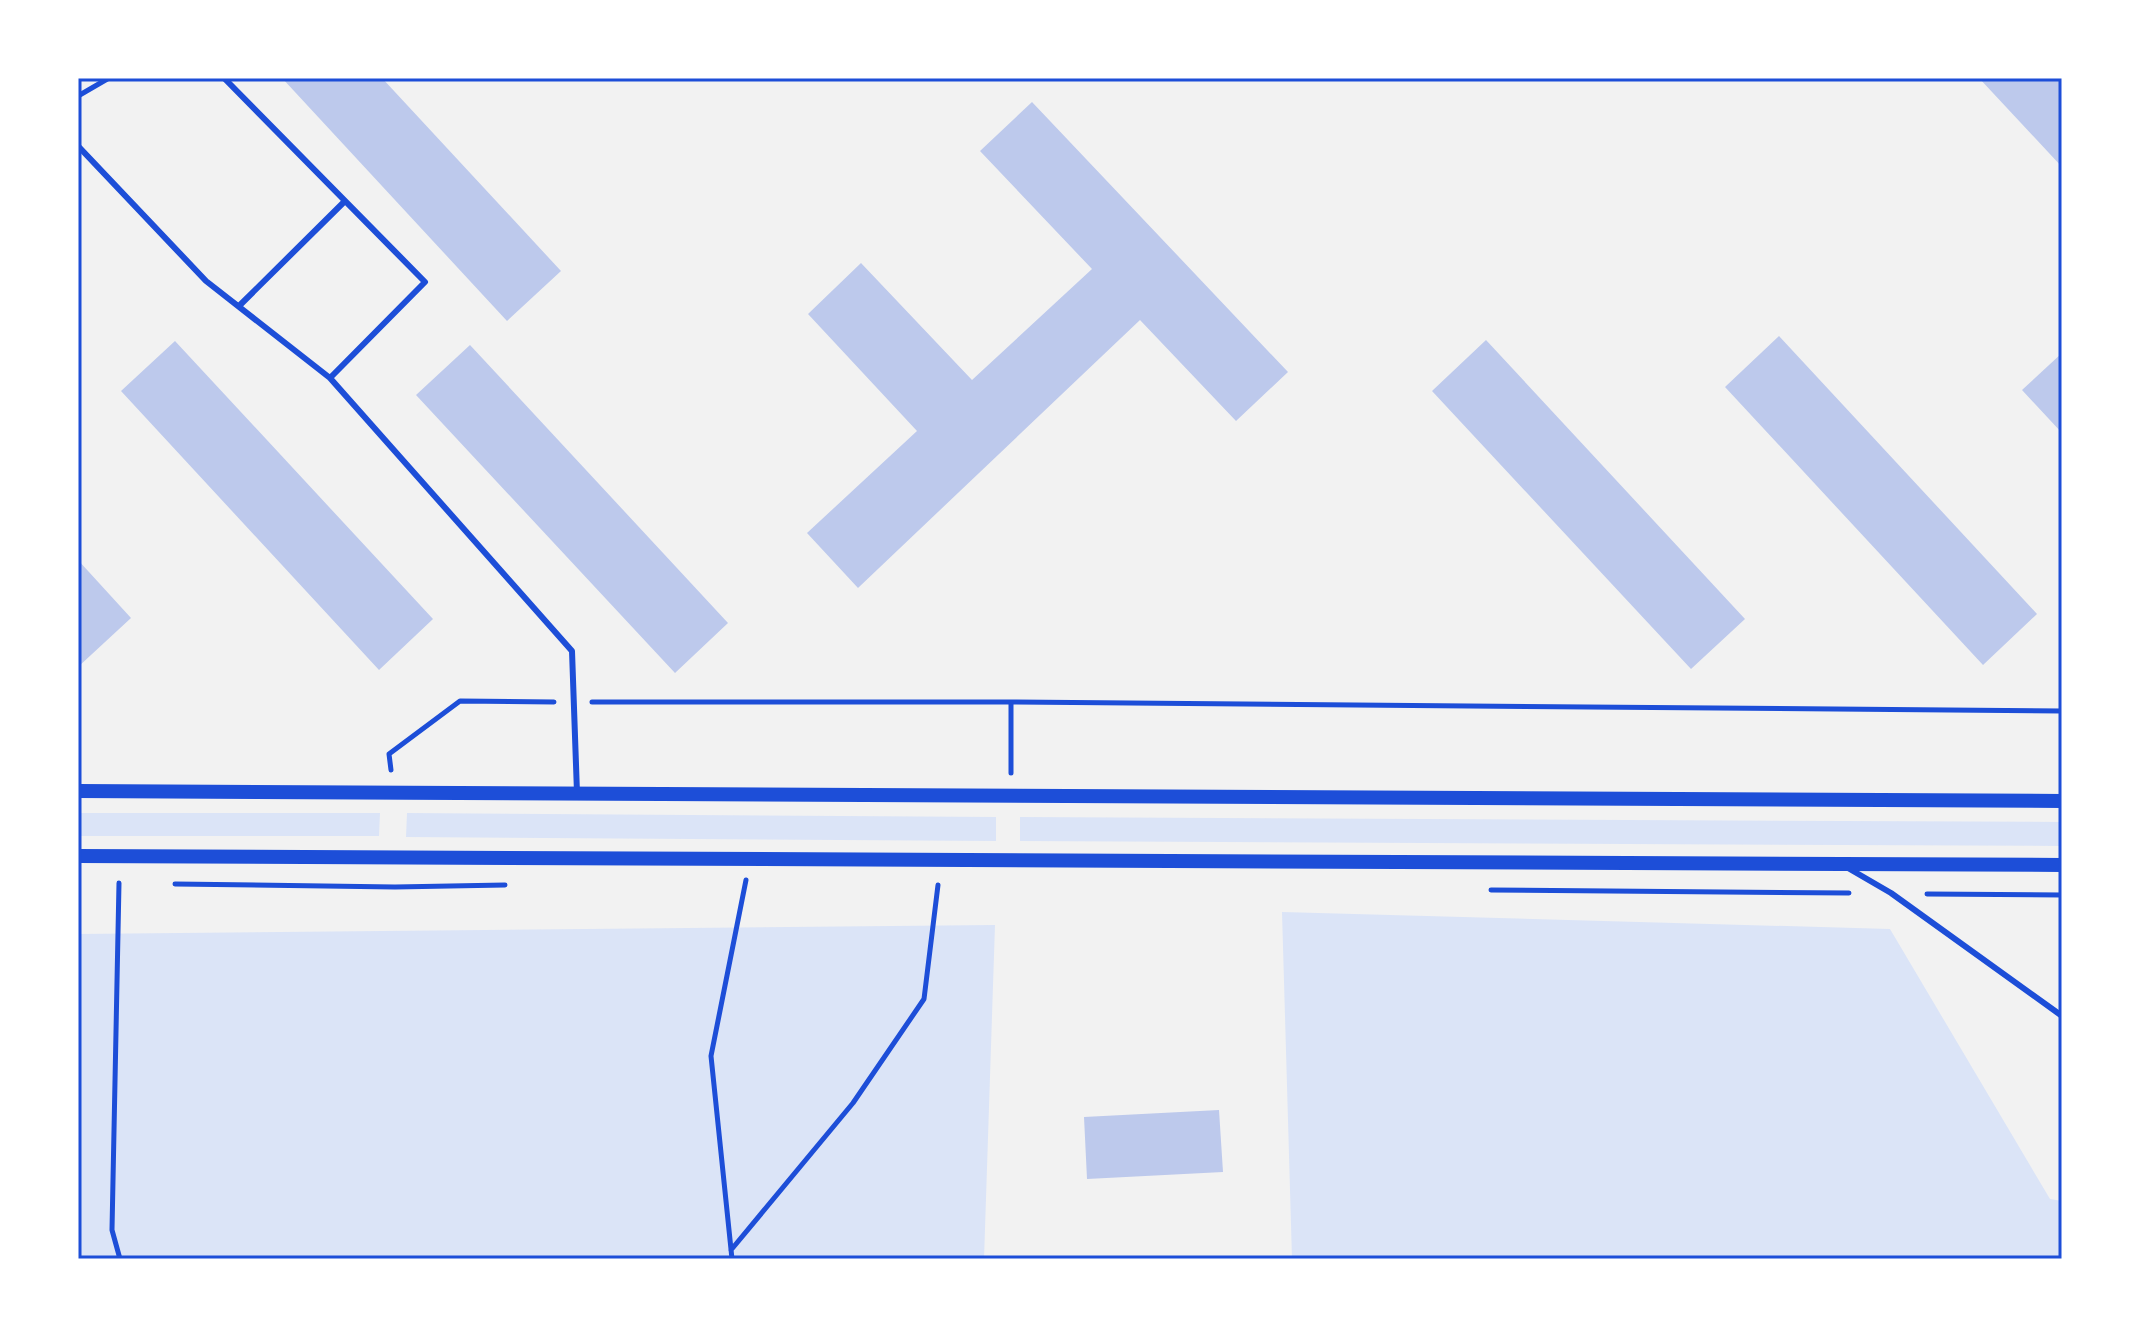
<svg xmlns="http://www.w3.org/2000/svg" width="2140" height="1337" font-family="'Exo 2',sans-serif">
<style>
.green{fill:#dbe4f7}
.building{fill:#bdc9ec}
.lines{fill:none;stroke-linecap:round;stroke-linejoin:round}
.path{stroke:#1d4ed8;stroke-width:5}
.service{stroke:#1d4ed8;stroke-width:6}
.tertiary{stroke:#1d4ed8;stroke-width:14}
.neatline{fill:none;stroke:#1d4ed8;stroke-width:3}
</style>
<rect width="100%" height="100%" fill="#f2f2f2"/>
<path class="green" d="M 78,813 L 380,813 L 379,836 L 78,836 Z
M 407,813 L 996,817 L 996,841 L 406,837 Z
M 1020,817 L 2062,822 L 2062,846 L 1020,841 Z
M 1282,912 L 1890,929 L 2050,1199 L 2062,1201 L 2062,1259 L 1292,1259 Z
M 995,925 L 984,1259 L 78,1259 L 78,934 Z"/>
<path class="building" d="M 282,78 L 382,78 L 561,271 L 507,321 Z
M 1979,78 L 2062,78 L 2062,167 Z
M 1032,102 L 1288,372 L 1236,421 L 1140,320 L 858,588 L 807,533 L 917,431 L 808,314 L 861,263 L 972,380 L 1092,269 L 980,151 Z
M 1779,336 L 2037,614 L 1983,665 L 1725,387 Z
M 1486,340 L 1745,619 L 1691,669 L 1432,391 Z
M 175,341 L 433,619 L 379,670 L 121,391 Z
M 470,345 L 728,623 L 675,673 L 416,395 Z
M 2062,353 L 2062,433 L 2022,390 Z
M 78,560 L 131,618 L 78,667 Z
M 1219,1110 L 1223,1172 L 1087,1179 L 1084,1117 Z"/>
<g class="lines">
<path class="path" d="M 78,96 L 109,78
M 592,702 L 1011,702 L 2062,711
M 391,770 L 389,754 L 460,701 L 554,702
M 1011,773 L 1011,702
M 119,883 L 112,1230 L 120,1259
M 175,884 L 395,887 L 505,885
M 1491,890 L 1849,893
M 1927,894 L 2062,895
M 731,1250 L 853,1103 L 924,999 L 938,885
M 732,1259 L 711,1056 L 746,880"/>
<path class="service" d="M 224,78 L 425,282 L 330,378
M 78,146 L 206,281 L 330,378 L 572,651 L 577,793
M 239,306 L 345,201
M 1848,868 L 1891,893 L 2062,1016"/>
<path class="tertiary" d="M 78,791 L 2062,801
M 78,856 L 2062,865"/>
</g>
<rect width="2140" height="1337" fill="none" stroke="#ffffff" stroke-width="160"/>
<rect x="80" y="80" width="1980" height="1177" class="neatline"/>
</svg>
